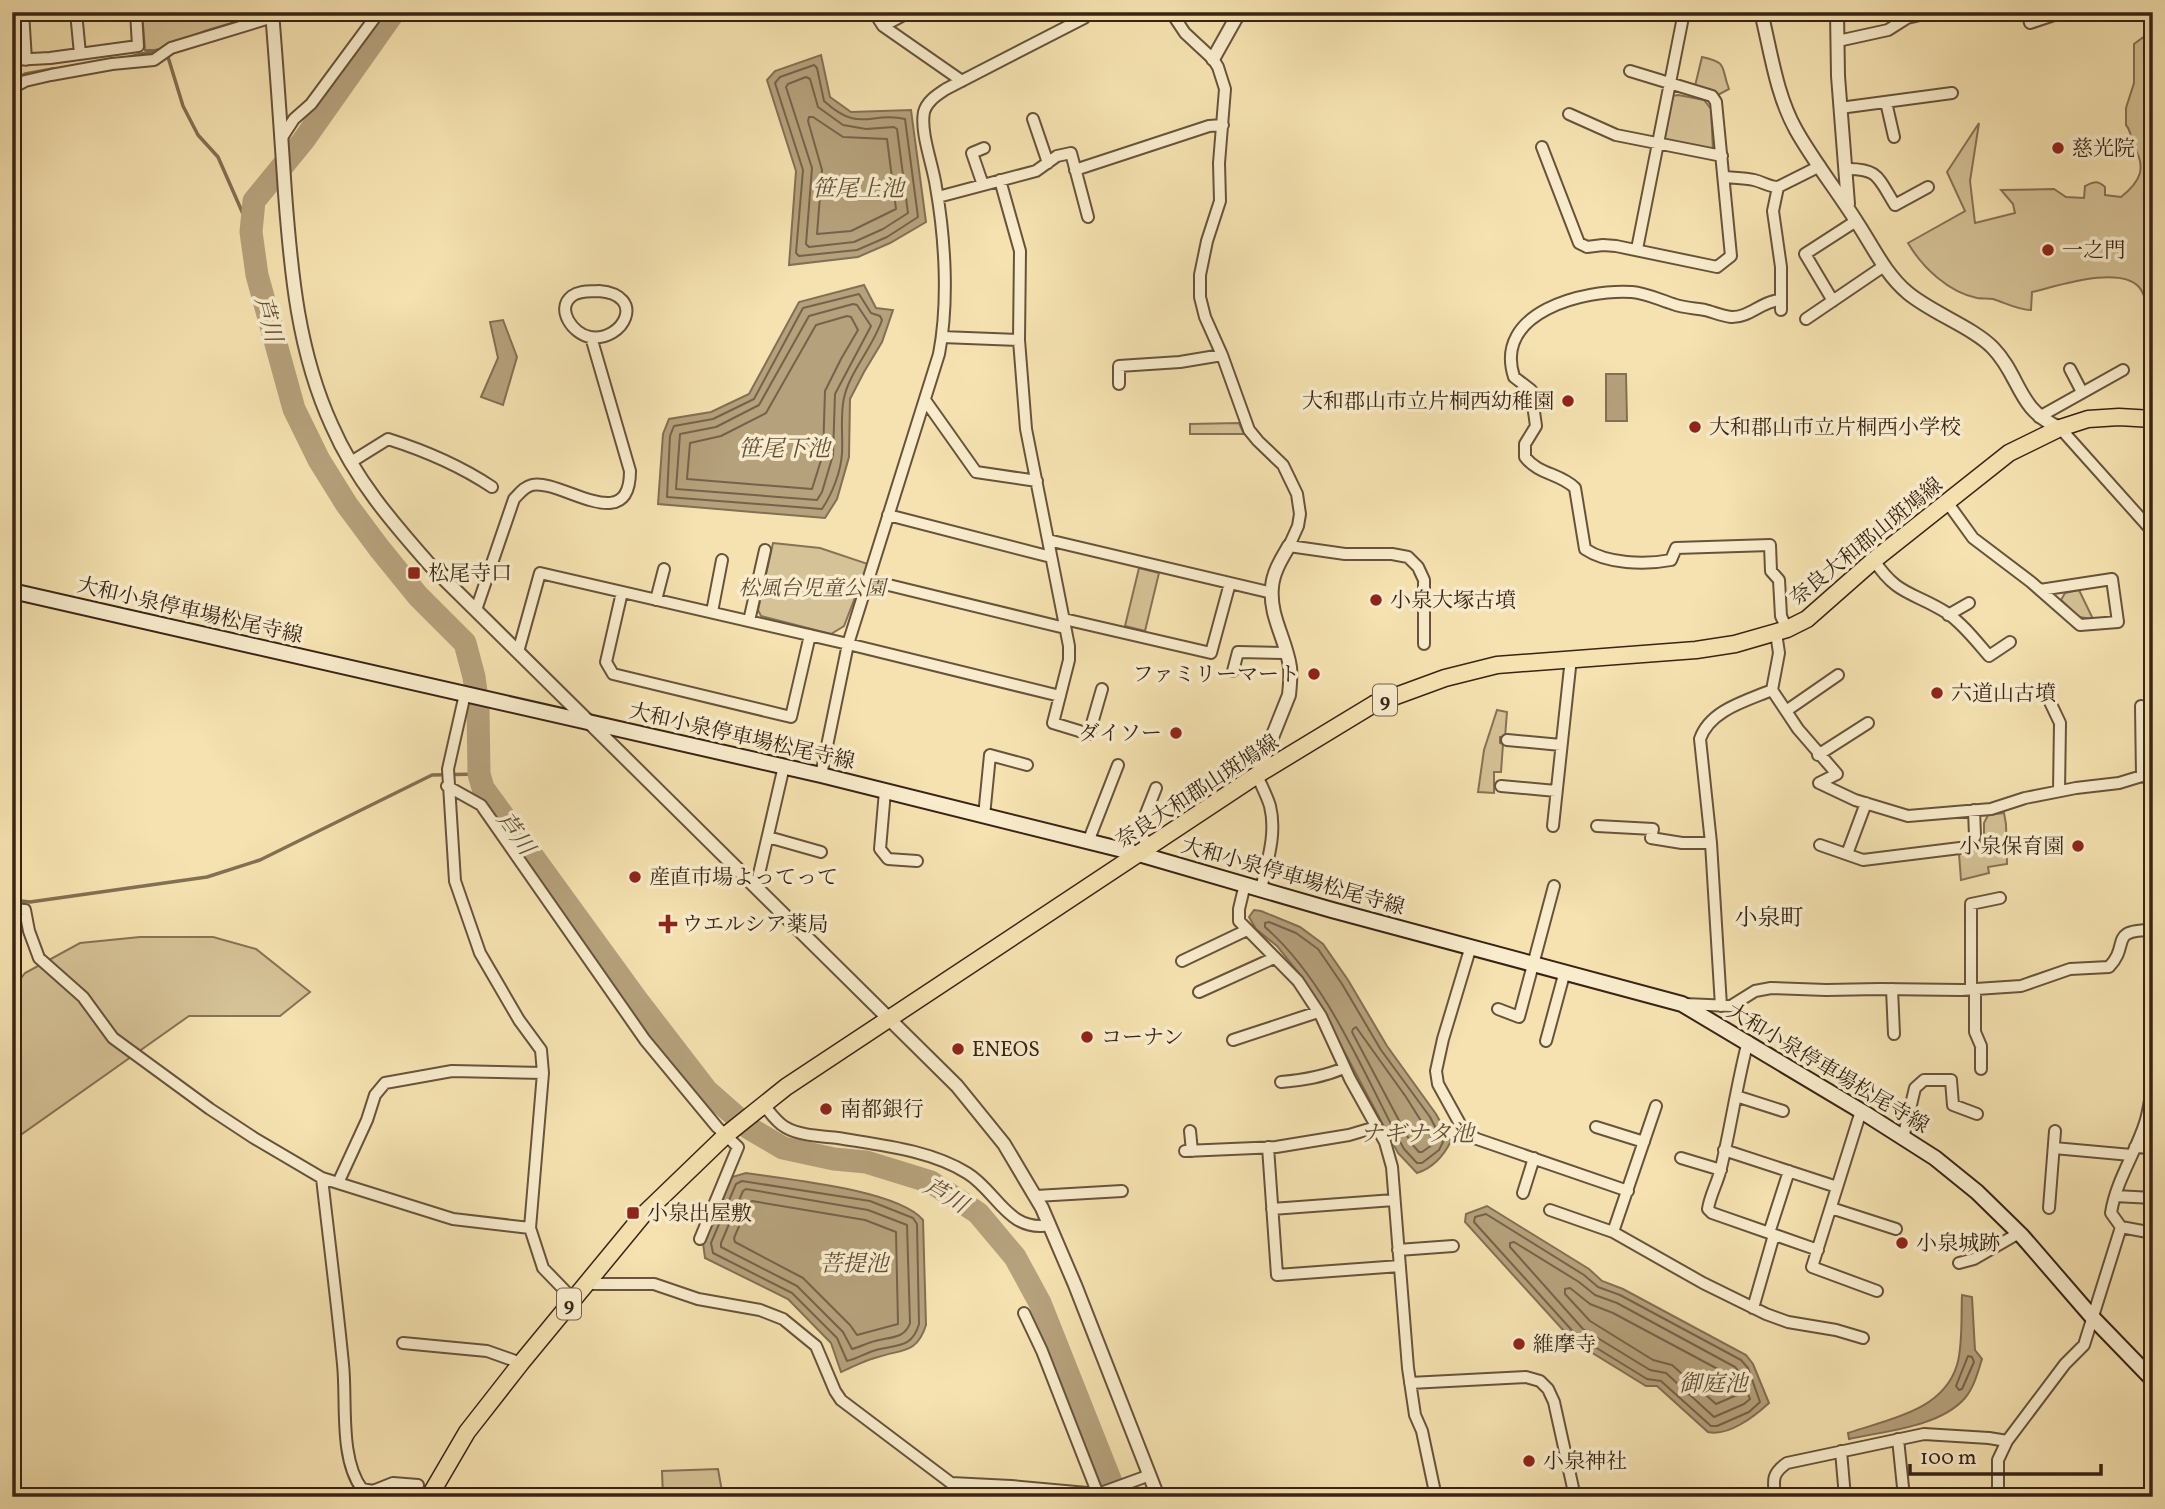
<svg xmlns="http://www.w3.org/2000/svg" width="2165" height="1509" font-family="Vollkorn,'Noto Serif JP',serif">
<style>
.green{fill:#d5c296;stroke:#867256;stroke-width:2}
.water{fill:#b5a17c;stroke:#836f53;stroke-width:2}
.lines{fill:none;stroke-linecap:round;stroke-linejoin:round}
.shore{stroke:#766249;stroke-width:2}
.stream{stroke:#836f53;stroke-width:3.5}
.river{stroke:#b5a17c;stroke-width:23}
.minor-casing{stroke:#67533c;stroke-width:14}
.tertiary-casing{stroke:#67533c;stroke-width:16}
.secondary-casing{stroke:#382316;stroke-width:18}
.primary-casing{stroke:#382316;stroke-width:19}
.minor{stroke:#f8eccc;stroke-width:10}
.tertiary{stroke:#f8eccc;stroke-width:12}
.secondary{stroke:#f8eccc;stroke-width:14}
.primary{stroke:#f5e2b0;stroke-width:16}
.poi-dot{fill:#8f2418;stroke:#f8eccc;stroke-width:2.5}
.labels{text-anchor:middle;stroke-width:7;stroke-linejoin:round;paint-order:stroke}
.shield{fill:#f8eccc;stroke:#725f4d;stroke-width:2}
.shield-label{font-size:19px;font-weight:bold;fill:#382316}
.poi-label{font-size:21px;fill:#382316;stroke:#f8eccc;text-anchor:start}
.street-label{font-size:21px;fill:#382316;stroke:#f8eccc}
.park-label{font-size:21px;font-style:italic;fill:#5f4b36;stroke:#f8eccc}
.water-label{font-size:23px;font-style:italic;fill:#644f3a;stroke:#f8eccc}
.neighbourhood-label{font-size:23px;fill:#382316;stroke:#f8eccc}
</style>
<rect width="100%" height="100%" fill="#f5e2b0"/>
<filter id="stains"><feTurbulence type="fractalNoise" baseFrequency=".00286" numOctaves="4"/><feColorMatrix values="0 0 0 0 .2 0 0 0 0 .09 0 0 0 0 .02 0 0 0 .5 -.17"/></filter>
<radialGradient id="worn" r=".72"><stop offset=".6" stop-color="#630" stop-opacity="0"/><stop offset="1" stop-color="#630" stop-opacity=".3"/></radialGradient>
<path class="green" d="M 142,12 L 255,12 L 255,16 L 205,31 L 160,50 L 145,50 Z
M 2153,30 L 2153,329 C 2151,319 2146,295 2139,287 C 2119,265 2058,286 2032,292 L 2031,310 C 2018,310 2006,303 1993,299 C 1988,298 1983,299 1977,298 C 1948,292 1922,267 1908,243 L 1965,211 L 1947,172 L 1979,123 L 1970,181 L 1975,223 L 2015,213 L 2013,204 L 2001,190 L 2054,189 L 2066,197 L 2084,198 L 2085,186 C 2094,182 2097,180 2105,187 L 2105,195 L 2121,197 C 2140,182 2147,168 2134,147 C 2130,139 2132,132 2126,125 L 2126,108 L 2134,83 L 2134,44 Z
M 1702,57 C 1729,63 1720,66 1729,89 L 1718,95 L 1716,92 L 1695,86 Z
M 1678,95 L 1704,100 L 1711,109 L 1713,151 L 1664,143 L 1672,96 Z
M 1239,423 L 1244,434 L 1190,434 L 1190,424 Z
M 773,543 L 820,548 L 868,564 L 844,626 L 831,634 L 761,616 L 758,610 Z
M 1139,568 L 1159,573 L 1145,631 L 1125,626 Z
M 2079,590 L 2093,619 L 2079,617 L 2061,600 L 2065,593 Z
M 1497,710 L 1507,712 L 1505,737 L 1500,737 L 1500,743 L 1503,744 L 1501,772 L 1494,772 L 1494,793 L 1478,792 L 1484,750 Z
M 2004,813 L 2006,824 L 2007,864 L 1988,867 L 1989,873 L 1961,880 L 1959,854 L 1972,853 L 1984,837 L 1984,823 L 1988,815 Z
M 140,937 L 213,937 L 256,949 L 310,992 L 280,1016 L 189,1016 L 12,1141 L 12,990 L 25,973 L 80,943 Z
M 718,1469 L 723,1497 L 663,1497 L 662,1471 Z"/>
<path class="water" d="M 821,55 L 830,97 L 851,112 L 911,110 L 926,222 L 890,243 L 858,257 L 789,265 L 796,171 L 767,80 L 775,71 Z
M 864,285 L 876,308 L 893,310 L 882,342 L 864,372 L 850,399 L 849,457 L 837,499 L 825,518 L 658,504 L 663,434 L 669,419 L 711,412 L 749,394 L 799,302 Z
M 503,320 L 517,357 L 503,405 L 481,397 L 498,358 L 490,322 Z
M 1606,374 L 1626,374 L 1627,421 L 1606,421 Z
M 1254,910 L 1261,911 L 1300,927 L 1323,944 L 1348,980 L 1387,1046 L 1436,1114 L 1451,1141 C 1444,1155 1433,1168 1417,1173 L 1398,1153 L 1326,1017 L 1305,981 L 1277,946 L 1256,929 L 1249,917 Z
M 746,1173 C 786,1179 898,1190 923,1220 L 926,1325 C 917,1354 902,1349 878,1357 C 865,1360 853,1367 841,1372 L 831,1343 L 788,1299 L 705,1258 L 703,1243 L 732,1177 Z
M 1487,1206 L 1589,1269 L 1602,1281 L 1623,1289 L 1746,1355 L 1753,1364 L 1769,1403 C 1755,1416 1728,1437 1708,1432 L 1657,1386 L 1646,1386 L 1573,1341 L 1465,1222 L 1466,1214 Z
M 1962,1295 L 1972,1297 L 1975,1350 L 1982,1359 C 1978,1372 1974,1387 1965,1398 C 1940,1427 1884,1431 1849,1439 L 1848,1433 C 1889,1419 1943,1411 1957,1365 C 1963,1346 1961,1315 1962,1295 Z"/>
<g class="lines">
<path class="shore" d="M 814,65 L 817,68 L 824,101 C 860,134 870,111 905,119 L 918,217 L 887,237 L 857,250 L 799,256 L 796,253 L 803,170 L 775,83 L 780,77 Z
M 806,77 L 810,79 L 818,107 L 843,125 L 866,129 L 894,127 L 897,129 L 908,213 L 883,229 L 854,242 L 809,247 L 806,244 L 812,168 L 786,87 L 788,84 Z
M 809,117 L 813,117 L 843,137 L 887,139 L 896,209 L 851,231 L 817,234 L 822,170 L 808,121 Z
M 859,294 L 871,313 L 880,316 L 882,320 C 873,347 849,373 844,398 C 840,415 843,435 842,453 C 841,472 832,494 822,509 L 667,497 L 670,436 L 674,426 L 713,419 L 754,399 L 803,308 Z
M 853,304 L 857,305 L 871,326 L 835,394 L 833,455 L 822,492 L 817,500 L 676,489 L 680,434 L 716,427 L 759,405 L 809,316 Z
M 847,316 L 851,317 L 858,330 L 841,359 L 825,391 L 823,454 L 812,489 L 687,479 L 690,443 L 721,436 L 766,413 L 816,325 Z
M 1269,922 L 1296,933 L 1318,949 L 1342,984 L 1381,1050 L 1430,1117 L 1443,1142 L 1439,1150 L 1422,1163 L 1417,1163 L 1404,1149 C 1364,1075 1328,982 1265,927 L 1265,923 Z
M 1356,1027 L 1406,1097 L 1433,1140 L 1432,1145 L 1422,1152 L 1419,1152 L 1411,1143 L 1352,1032 L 1353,1029 Z
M 742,1181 L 870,1201 L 913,1218 L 917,1224 L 919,1324 C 912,1350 894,1344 873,1351 C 864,1354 856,1359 847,1361 L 837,1338 L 792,1293 L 713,1253 L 711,1243 L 736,1184 Z
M 746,1189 L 868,1210 L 907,1225 L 910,1323 C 905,1339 889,1337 875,1341 C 867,1343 860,1347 852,1349 L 843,1332 L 797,1286 L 721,1247 L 721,1243 L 743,1191 Z
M 752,1201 L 865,1220 L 896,1232 L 898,1324 L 857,1335 L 850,1325 L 803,1278 L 735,1242 L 734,1238 L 749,1203 Z
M 1486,1214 L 1584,1275 L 1598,1287 L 1620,1295 L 1741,1360 L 1748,1368 L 1760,1402 L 1749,1412 L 1717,1426 L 1711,1426 L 1661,1381 L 1647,1379 L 1577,1336 L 1474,1222 L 1475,1217 Z
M 1514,1242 L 1579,1282 L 1595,1295 L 1617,1303 L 1735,1367 L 1740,1373 L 1750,1399 L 1744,1404 L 1714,1417 L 1666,1373 L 1650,1370 L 1583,1329 L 1510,1247 L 1510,1243 Z
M 1565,1289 L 1570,1288 L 1590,1304 L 1613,1313 L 1729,1375 L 1737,1395 L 1716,1404 L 1672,1365 L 1653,1360 L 1590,1321 L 1565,1294 Z
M 1968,1356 L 1972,1357 L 1974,1362 L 1962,1389 L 1959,1390 L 1956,1386 Z"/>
<path class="stream" d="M 126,58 L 158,50 L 168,57 L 183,106 L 198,135 L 218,157 L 251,232
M 14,81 L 25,74 L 53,69
M 12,900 L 30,902 L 207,877 L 260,860 L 432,775 L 479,774"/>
<path class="river" d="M 394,12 L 303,141 L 254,201 L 251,232 L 257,275 L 294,409 L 319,460 L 347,505 L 379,548 L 418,596 L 465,643 L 474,677 L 478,707 L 479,774 L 483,788 L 637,1000 L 707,1091 L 749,1128 L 783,1148 L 834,1159 L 866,1162 L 931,1182 L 978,1213 L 1015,1257 L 1040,1303 L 1117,1497"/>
<defs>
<path id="minor" d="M 23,12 L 26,60
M 76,12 L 80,54
M 874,12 L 883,26 L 962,81
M 1171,12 L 1185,33 L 1213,59 L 1218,67 L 1225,89 L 1219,163 L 1220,201 L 1207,241 L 1200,275 L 1200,297 L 1205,317 L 1222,355 L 1249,430 L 1258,441 L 1283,465 L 1297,494 L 1300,514 L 1298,526 L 1289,546 L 1345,554 L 1392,554 L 1408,557 L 1418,567 L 1424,580 L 1424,644
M 2027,12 L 2030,23 L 2063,12
M 1133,15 L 1139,12
M 883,26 L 909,12
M 1838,41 L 1888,30 L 1907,18 L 1933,12
M 12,60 L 50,58 L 138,46 L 136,12
M 12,88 L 25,81 L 51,75 L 112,64 L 154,60 L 171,48 L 273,17
M 1886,102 L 1894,137
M 1840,108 L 1952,93
M 1569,114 L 1616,135 L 1722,156
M 1033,119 L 1048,163
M 281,139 L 294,119 L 311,104 L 379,12
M 1542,147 L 1579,243 L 1587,247 L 1603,245 L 1616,246 L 1717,267 L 1731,256 L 1716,102 L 1712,96 L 1630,71
M 1845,169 C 1879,168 1878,178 1895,205 L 1928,187
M 1075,170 L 1209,126 L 1223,125
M 1724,177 C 1734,178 1745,178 1754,180 C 1763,182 1769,187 1778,187 L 1820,166
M 1000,180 L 1020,251 L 1019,340 L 1026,429 L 1069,646 L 1069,660 L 1053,723 L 1089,734 L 1102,689
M 983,185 L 972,153 L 984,148
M 1778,187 L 1773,211 L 1781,267 L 1781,310
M 938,197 L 1036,171 L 1057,156 L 1071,153 L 1088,217
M 1637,249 L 1684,12
M 599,291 C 647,295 624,342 590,337 C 573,334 555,309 572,296 C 580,290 591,292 599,291 Z
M 1780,300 C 1762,301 1749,318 1731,317 C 1722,316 1713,312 1705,310 C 1694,308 1684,308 1673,304 C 1660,300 1646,293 1632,292 C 1584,289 1493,312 1514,377 L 1531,390 L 1536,426 L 1525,444 L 1525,457 C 1539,475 1560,473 1575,488 L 1585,549 C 1607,564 1645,565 1671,560 L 1676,548 L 1770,545 L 1771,571 L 1779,580 L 1781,616 L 1787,629
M 1833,301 L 1805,254 L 1856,221
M 1806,319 L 1884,266
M 942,337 L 1019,340
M 2070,369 L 2082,392
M 1119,384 L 1119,366 L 1180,362 L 1222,355
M 925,400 L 976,472 L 1037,481
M 2039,417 L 2123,370
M 2060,428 L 2153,532
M 351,462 L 388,439 C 426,451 459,465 492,487
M 1947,502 L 1973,538 L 2031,582 L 2080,625 L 2118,622 L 2112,579 L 2040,590
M 888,515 L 1051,557
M 1048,540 L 1272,593
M 1874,560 C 1897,596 1914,592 1947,613 C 1963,624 1976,641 1989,656 L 2010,642
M 868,580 L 1065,628
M 622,592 L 606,662 L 613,674 L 791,717 L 810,635
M 656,600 L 664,569
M 476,610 L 514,499 C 520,493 524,487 532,485 C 560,478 630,538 630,471 L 591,337
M 712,612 L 722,560
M 1948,615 L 1969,603
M 1064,619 L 1211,653 L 1230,583
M 749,621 L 765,550
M 518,652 L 540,573 L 848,644 L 1060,696
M 1233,671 L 1238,652 L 1286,653
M 1772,690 L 1798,729 L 1837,774 L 1819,783 L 1855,800 L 1908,816 L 1991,809 L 2025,798 L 2076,788 L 2119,783 L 2142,776 L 2153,778
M 465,694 L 448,769 L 455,881 L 480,953 L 519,1020 L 541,1050 L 543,1073 L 530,1228 L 543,1268 L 573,1299
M 2050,702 L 2060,723 L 2059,791
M 2141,706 L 2142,776
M 1786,711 L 1838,675
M 1507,740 L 1561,745
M 1818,755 L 1868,723
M 821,775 L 848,644 L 939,354 C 949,302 945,238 936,187 C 933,165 920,133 924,112 C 927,101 937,95 946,89 L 1084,18 L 1081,12
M 1257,775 C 1261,785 1267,796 1270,806 C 1277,834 1267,862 1261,889
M 447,786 L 481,805 L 645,1040 L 717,1127 L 738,1147 L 700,1239
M 1501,786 L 1556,791
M 885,791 L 880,849 L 888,859 L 917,861
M 984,816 L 990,755 L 1027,765
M 1553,826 L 1571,658
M 1597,826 L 1653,829 L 1651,838 L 1682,843 L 1711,843
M 768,837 L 821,852
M 1088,842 L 1118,765
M 1820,845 L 1863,860 L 1968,847 L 1975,836 L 1974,810
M 1149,847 L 1139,831 L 1156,788
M 1847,854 L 1866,803
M 1245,884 L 1239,909 L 1239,921 L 1298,981 L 1321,1016 L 1350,1079 L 1385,1142 L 1392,1167 L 1408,1368 L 1415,1415 L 1422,1431 L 1436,1497
M 756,887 L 784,766
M 12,909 L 25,910 L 29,931 L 39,958 L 83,997 L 113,1038 L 210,1109 L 254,1138 L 322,1178 L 453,1219 L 530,1228
M 1471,946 L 1443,1039 L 1436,1071 L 1438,1084 L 1465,1133 L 1477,1139 L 1628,1191
M 1182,961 L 1247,930
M 1892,989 L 1894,1034
M 1975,989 L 1975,1032 L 1981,1046 L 1981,1069
M 1971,990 L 1971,904 L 2000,898
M 1199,992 L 1274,958
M 1685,1004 L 1731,1006 L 1755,991 L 1771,988 L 1826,990 L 1880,989 L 1961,990 L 2021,986 L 2070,969 L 2109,967 C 2131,944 2107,930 2153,930
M 1721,1006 L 1711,843 L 1700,739 C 1710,710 1746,701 1772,690 L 1779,653 L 1776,633
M 1498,1009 L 1519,1017 L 1554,886
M 1233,1040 L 1318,1012
M 1546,1041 L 1565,971
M 1748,1041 C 1737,1083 1731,1126 1721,1168 C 1718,1182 1710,1195 1708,1209 L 1712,1213 L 1818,1250
M 1281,1082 C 1304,1080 1323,1077 1344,1068
M 1736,1096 L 1783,1111
M 763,1104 C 769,1111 776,1122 785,1127 C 800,1136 821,1136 838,1138 C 880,1145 930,1150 967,1173 C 997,1191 1008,1233 1050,1225
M 1861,1111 L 1812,1267 L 1877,1291
M 1596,1127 L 1644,1142
M 1190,1131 L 1192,1151
M 1903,1138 L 1915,1088 L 1924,1080 L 1951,1080 L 1953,1105 L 1977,1114
M 1268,1147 L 1277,1275 L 1400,1266
M 2135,1147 L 2153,1148
M 2054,1148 L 2131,1155
M 1724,1150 L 1837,1187
M 1185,1151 L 1276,1147 L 1349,1135 L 1376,1127
M 1681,1158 L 1721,1170
M 322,1178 C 329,1240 337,1302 343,1364 C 347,1402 339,1458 362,1489 L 373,1491 L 393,1483 L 418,1485
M 338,1183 L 367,1120 L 375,1095 L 385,1083 L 452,1071 L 543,1073
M 1523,1193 L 1534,1158
M 1036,1196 L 1122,1191
M 2115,1196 L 2153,1198
M 1831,1208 L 1896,1229
M 2049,1208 L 2055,1131
M 1272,1209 L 1394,1200
M 1550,1210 L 1613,1232 L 1703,1283 L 1766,1314 L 1788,1322 L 1836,1330 L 1863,1338
M 2121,1227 L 2153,1233
M 1613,1232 L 1656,1106
M 1769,1233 L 1789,1171
M 1398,1250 L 1453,1246
M 1959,1263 L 1974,1259 L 2019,1233
M 585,1284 L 654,1284 L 698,1299 L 760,1310 L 783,1319 L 816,1346 L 835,1391 L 841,1400 L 951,1483 L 1011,1486 L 1098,1494 L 1150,1475
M 1753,1308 L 1774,1235
M 1024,1313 L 1042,1351 L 1099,1497
M 403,1343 L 487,1351 L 521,1363
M 1410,1383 L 1526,1377 L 1540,1381 L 1548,1389 L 1554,1402 L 1575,1497
M 1898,1439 L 1904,1497
M 1841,1451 L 1845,1497
M 1775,1497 C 1773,1480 1772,1473 1787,1463 L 1924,1434 L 1989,1438 L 2007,1441
M 1998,1497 L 1998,1460 L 2007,1441 L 2065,1364 L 2084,1345 L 2121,1227 L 2111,1213 C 2116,1181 2135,1154 2145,1123 C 2149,1111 2150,1097 2153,1084"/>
<path id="tertiary" d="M 272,12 C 277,72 281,133 285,193 C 291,273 298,352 332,426 C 355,479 392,522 430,565 L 957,1086 L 1004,1144 L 1042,1208 L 1075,1285 L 1158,1497
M 1761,12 C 1771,52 1776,94 1796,130 C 1814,162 1838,192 1858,224 C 1873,247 1886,275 1908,293 C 1932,313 1974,328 1993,348 C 2021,377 2017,410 2060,428
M 1837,12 L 1838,76 L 1848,204
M 1213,59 L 1236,18 L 1242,12
M 1257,775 L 1289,695 C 1290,685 1291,676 1290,667 C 1286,639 1269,616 1272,587 C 1273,572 1282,558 1289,546"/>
<path id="secondary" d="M 12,591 L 821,775 L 1139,854 L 1332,910 L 1682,1004 L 1866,1114 L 1935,1158 L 1977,1192 L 2022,1236 L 2093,1318 L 2153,1380"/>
<path id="primary" d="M 429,1497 L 467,1432 L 521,1363 L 643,1215 L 726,1135 L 786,1087 L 1257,775 L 1374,704 L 1445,678 L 1497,665 L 1696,650 L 1735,644 L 1787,629 L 1807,619 L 1874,560 L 2009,453 L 2060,428 L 2088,419 L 2119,417 L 2153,419"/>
</defs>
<use href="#minor" class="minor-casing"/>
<use href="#tertiary" class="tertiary-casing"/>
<use href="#secondary" class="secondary-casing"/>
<use href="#primary" class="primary-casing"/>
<use href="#minor" class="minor"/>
<use href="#tertiary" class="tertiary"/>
<use href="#secondary" class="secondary"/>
<use href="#primary" class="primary"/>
</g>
<g class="poi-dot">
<circle cx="2058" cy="148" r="7"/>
<circle cx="2048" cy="250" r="7"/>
<circle cx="1568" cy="401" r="7"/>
<circle cx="1695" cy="427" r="7"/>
<rect x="407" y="566" width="14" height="14" rx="3.5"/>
<circle cx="1376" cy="600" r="7"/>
<circle cx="1314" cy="674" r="7"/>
<circle cx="1937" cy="693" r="7"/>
<circle cx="1176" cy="733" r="7"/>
<circle cx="2078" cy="846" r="7"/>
<circle cx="635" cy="877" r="7"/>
<path d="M664.5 913.5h7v7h7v7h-7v7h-7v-7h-7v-7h7z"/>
<circle cx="1087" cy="1037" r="7"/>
<circle cx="958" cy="1049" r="7"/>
<circle cx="826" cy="1109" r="7"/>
<rect x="626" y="1206" width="14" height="14" rx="3.5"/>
<circle cx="1902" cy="1243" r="7"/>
<circle cx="1519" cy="1344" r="7"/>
<circle cx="1529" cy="1461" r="7"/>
</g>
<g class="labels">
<g class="shield">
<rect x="1373" y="684.5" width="24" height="31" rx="5"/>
<rect x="557" y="1288.5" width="24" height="31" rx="5"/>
</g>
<g class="shield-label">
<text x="1385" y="707">9</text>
<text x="569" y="1311">9</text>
</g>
<g class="poi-label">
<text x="2072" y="155">慈光院</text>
<text x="2062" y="257">一之門</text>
<text x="1554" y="408" text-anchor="end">大和郡山市立片桐西幼稚園</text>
<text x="1709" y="434">大和郡山市立片桐西小学校</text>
<text x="428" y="580">松尾寺口</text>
<text x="1390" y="607">小泉大塚古墳</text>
<text x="1300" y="681" text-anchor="end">ファミリーマート</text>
<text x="1951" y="700">六道山古墳</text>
<text x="1162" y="740" text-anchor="end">ダイソー</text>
<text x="2064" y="853" text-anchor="end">小泉保育園</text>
<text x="649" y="884">産直市場よってって</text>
<text x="682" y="931">ウエルシア薬局</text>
<text x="1101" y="1044">コーナン</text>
<text x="972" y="1056">ENEOS</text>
<text x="840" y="1116">南都銀行</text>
<text x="647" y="1220">小泉出屋敷</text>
<text x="1916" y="1250">小泉城跡</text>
<text x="1533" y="1351">維摩寺</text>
<text x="1543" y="1468">小泉神社</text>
</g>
<g class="street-label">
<text transform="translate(1866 541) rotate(-39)" y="7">奈良大和郡山斑鳩線</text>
<text transform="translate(190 610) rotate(13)" y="7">大和小泉停車場松尾寺線</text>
<text transform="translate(742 736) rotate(13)" y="7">大和小泉停車場松尾寺線</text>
<text transform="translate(1197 791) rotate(-33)" y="7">奈良大和郡山斑鳩線</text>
<text transform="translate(1293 876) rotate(16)" y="7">大和小泉停車場松尾寺線</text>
<text transform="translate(1828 1068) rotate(31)" y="7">大和小泉停車場松尾寺線</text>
</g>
<g class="park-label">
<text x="812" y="595">松風台児童公園</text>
</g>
<g class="water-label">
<text x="858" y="196">笹尾上池</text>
<text transform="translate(269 319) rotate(75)" y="8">芦川</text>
<text x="784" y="456">笹尾下池</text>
<text transform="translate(516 833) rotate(54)" y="8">芦川</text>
<text x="1417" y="1141">ナギナタ池</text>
<text transform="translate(946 1195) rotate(30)" y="8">芦川</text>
<text x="854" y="1271">菩提池</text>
<text x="1713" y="1391">御庭池</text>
</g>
<g class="neighbourhood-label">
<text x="1769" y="925">小泉町</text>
</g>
</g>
<rect width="2165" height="1509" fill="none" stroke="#f5e2b0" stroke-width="42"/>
<rect x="14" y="14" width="2137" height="1481" fill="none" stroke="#382316" stroke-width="3.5"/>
<rect x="21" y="21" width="2123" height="1467" fill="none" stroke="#382316" stroke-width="2"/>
<path d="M1910 1464v10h191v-10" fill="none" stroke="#382316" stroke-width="3.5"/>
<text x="1920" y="1464" font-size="21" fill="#382316" stroke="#f8eccc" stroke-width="5" paint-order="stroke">100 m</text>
<rect width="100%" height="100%" filter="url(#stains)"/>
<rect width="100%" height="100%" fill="url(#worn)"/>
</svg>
